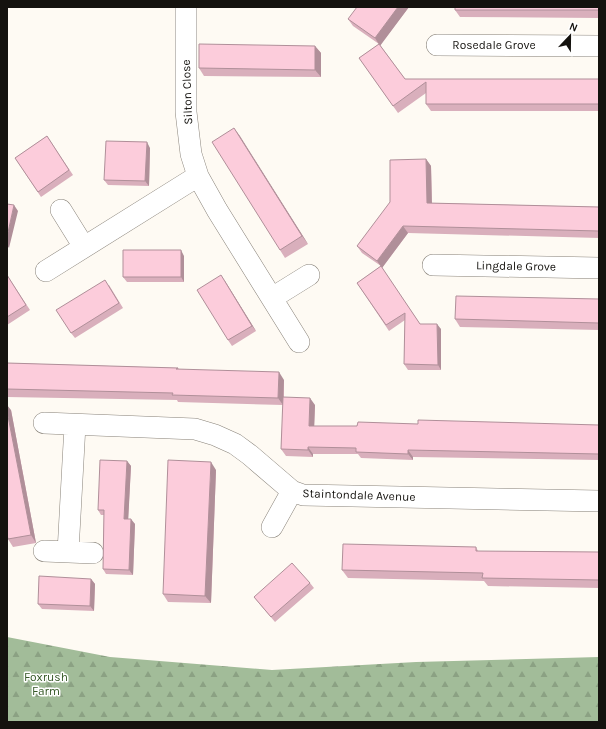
<svg xmlns="http://www.w3.org/2000/svg" width="606" height="729" font-family="Karla,sans-serif">
<style>
.forest{fill:url(#forest-firs)}
.lines{fill:none;stroke-linecap:round;stroke-linejoin:round}
.minor-casing{stroke:#89837a;stroke-width:22}
.minor{stroke:#fff;stroke-width:21}
.wall{fill:#d9afbc}
.shaded-wall{fill:#b08f99}
.building{fill:#fcccdb;stroke:#b08f99}
.labels{text-anchor:middle;stroke-width:3;stroke-linejoin:round;paint-order:stroke}
.street-label{font-size:12px;fill:#14120e;stroke:#fff}
.park-label{font-size:12px;fill:#355827;stroke:#fff}
</style>
<defs>
<pattern id="forest-firs" width="22" height="20" patternUnits="userSpaceOnUse"><rect width="22" height="20" fill="#a2bc99"/><path d="M5 1l3.5 6h-7zM16 11l3.5 6h-7z" fill="#8ba183"/></pattern>
</defs>
<rect width="100%" height="100%" fill="#fefaf3"/>
<path class="forest" d="M 7,637 L 110,657 L 272,670 L 416,662 L 599,657 L 599,722 L 7,722 Z"/>
<g class="lines">
<defs>
<path id="minor" d="M 186,7 L 186,112 L 191,154 L 198,176 L 217,210 L 299,342
M 437,45 L 599,46
M 61,210 L 84,247
M 433,265 L 599,268
M 46,271 L 198,176
M 272,298 L 309,275
M 44,423 L 195,429 L 215,435 L 235,444 L 250,455 L 292,491 L 303,495 L 599,501
M 272,527 L 292,491
M 44,551 L 93,553
M 68,552 L 75,425"/>
</defs>
<use href="#minor" class="minor-casing"/>
<use href="#minor" class="minor"/>
</g>
<path class="wall" d="M 409,7 L 380,45 L 405,79 L 599,79 L 599,111 L 431,111 L 426,104 L 426,93 L 398,113 L 359,58 L 379,44 L 353,26 L 348,19 Z
M 599,7 L 599,18 L 460,17 L 455,10 Z
M 315,46 L 321,53 L 321,77 L 204,76 L 199,68 Z
M 234,128 L 308,244 L 285,258 L 280,250 Z
M 47,136 L 73,175 L 41,197 L 15,158 Z
M 150,148 L 149,186 L 108,185 L 104,180 Z
M 426,159 L 431,166 L 432,203 L 599,207 L 599,238 L 408,233 L 382,268 L 420,324 L 441,329 L 441,370 L 408,370 L 404,364 L 405,320 L 389,331 L 357,283 L 381,266 L 362,253 L 357,246 Z
M 184,256 L 184,282 L 127,282 L 123,277 Z
M 7,275 L 30,310 L 7,325 Z
M 225,281 L 256,331 L 232,346 L 228,340 Z
M 109,285 L 123,308 L 75,338 L 71,333 Z
M 599,299 L 599,330 L 460,327 L 455,319 Z
M 7,363 L 178,368 L 179,369 L 284,380 L 284,397 L 315,405 L 314,426 L 357,426 L 418,424 L 599,425 L 599,460 L 413,457 L 413,460 L 361,458 L 358,454 L 313,454 L 313,457 L 286,456 L 281,449 L 283,405 L 178,402 L 177,400 L 7,397 Z
M 11,410 L 36,543 L 13,547 L 8,539 Z
M 127,461 L 131,466 L 128,519 L 135,524 L 133,575 L 106,574 L 103,569 L 104,515 L 101,515 L 98,510 Z
M 216,470 L 211,603 L 168,602 L 163,594 Z
M 476,547 L 478,551 L 599,552 L 599,588 L 488,586 L 484,581 L 348,578 L 342,570 Z
M 91,579 L 95,584 L 94,611 L 42,609 L 38,604 Z
M 310,583 L 314,588 L 275,622 L 258,602 L 254,597 Z"/>
<path class="shaded-wall" d="M 398,7 L 409,7 L 380,46 L 375,38 Z
M 315,46 L 321,53 L 321,77 L 315,70 Z
M 234,128 L 240,136 L 308,244 L 302,236 Z
M 147,142 L 150,148 L 149,186 L 145,181 Z
M 426,159 L 431,166 L 432,210 L 427,203 Z
M 14,205 L 18,211 L 9,248 L 7,245 L 7,237 Z
M 403,226 L 408,233 L 382,268 L 377,261 Z
M 181,250 L 184,256 L 184,282 L 181,277 Z
M 221,275 L 225,281 L 256,331 L 252,326 Z
M 437,324 L 441,329 L 441,370 L 438,365 Z
M 279,372 L 284,380 L 283,405 L 278,398 Z
M 310,398 L 315,405 L 314,433 L 309,426 Z
M 7,405 L 11,410 L 36,543 L 31,535 L 7,411 Z
M 308,447 L 313,454 L 313,457 L 308,450 Z
M 408,450 L 413,457 L 413,460 L 408,454 Z
M 127,461 L 131,466 L 128,524 L 124,519 Z
M 211,462 L 216,470 L 211,603 L 205,596 Z
M 131,519 L 135,524 L 133,575 L 129,570 Z
M 91,579 L 95,584 L 94,611 L 90,606 Z"/>
<path class="building" d="M 357,7 L 398,7 L 375,38 L 348,19 Z
M 455,7 L 599,7 L 599,10 L 455,10 Z
M 199,44 L 315,46 L 315,70 L 199,68 Z
M 379,44 L 405,79 L 599,79 L 599,104 L 426,104 L 426,82 L 393,106 L 359,58 Z
M 234,128 L 302,236 L 280,250 L 212,142 Z
M 47,136 L 69,170 L 38,192 L 15,158 Z
M 106,141 L 147,142 L 145,181 L 104,180 Z
M 426,159 L 427,203 L 599,207 L 599,231 L 403,226 L 377,261 L 357,246 L 390,202 L 390,160 Z
M 7,204 L 14,205 L 7,237 Z
M 123,250 L 181,250 L 181,277 L 123,277 Z
M 381,266 L 420,324 L 437,324 L 438,365 L 404,364 L 405,313 L 386,325 L 357,283 Z
M 7,275 L 26,305 L 7,317 Z
M 221,275 L 252,326 L 228,340 L 197,290 Z
M 105,280 L 119,303 L 71,333 L 56,310 Z
M 456,296 L 599,299 L 599,323 L 455,319 Z
M 7,363 L 178,368 L 176,369 L 279,372 L 278,398 L 172,395 L 173,393 L 7,389 Z
M 283,397 L 310,398 L 309,426 L 357,426 L 358,422 L 418,424 L 418,420 L 599,425 L 599,454 L 408,450 L 408,454 L 356,452 L 356,448 L 308,447 L 308,450 L 281,449 Z
M 7,411 L 31,535 L 8,539 L 7,535 Z
M 100,460 L 127,461 L 124,519 L 131,519 L 129,570 L 103,569 L 104,510 L 98,510 Z
M 168,460 L 211,462 L 205,596 L 163,594 Z
M 343,544 L 476,547 L 476,551 L 599,552 L 599,580 L 482,578 L 483,573 L 342,570 Z
M 292,563 L 310,583 L 271,617 L 254,597 Z
M 39,576 L 91,579 L 90,606 L 38,604 Z"/>
<g class="labels">
<g class="street-label">
<text x="494" y="49">Rosedale Grove</text>
<text transform="translate(187 92) rotate(-92)" y="4">Silton Close</text>
<text transform="translate(516 266) rotate(1)" y="4">Lingdale Grove</text>
<text transform="translate(359 495) rotate(2)" y="4">Staintondale Avenue</text>
</g>
<g class="park-label">
<text x="46" y="681">Foxrush<tspan x="46" dy="14">Farm</tspan></text>
</g>
</g>
<rect width="606" height="729" fill="none" stroke="#14120e" stroke-width="16"/>
<g transform="translate(570 36) rotate(22)" stroke="#ffffff" stroke-width="3" paint-order="stroke">
<path d="M0-3L7 15L0 10L-7 15Z" fill="#14120e"/>
<text y="-6" font-size="11" font-weight="bold" text-anchor="middle" fill="#14120e">N</text>
</g>
</svg>
